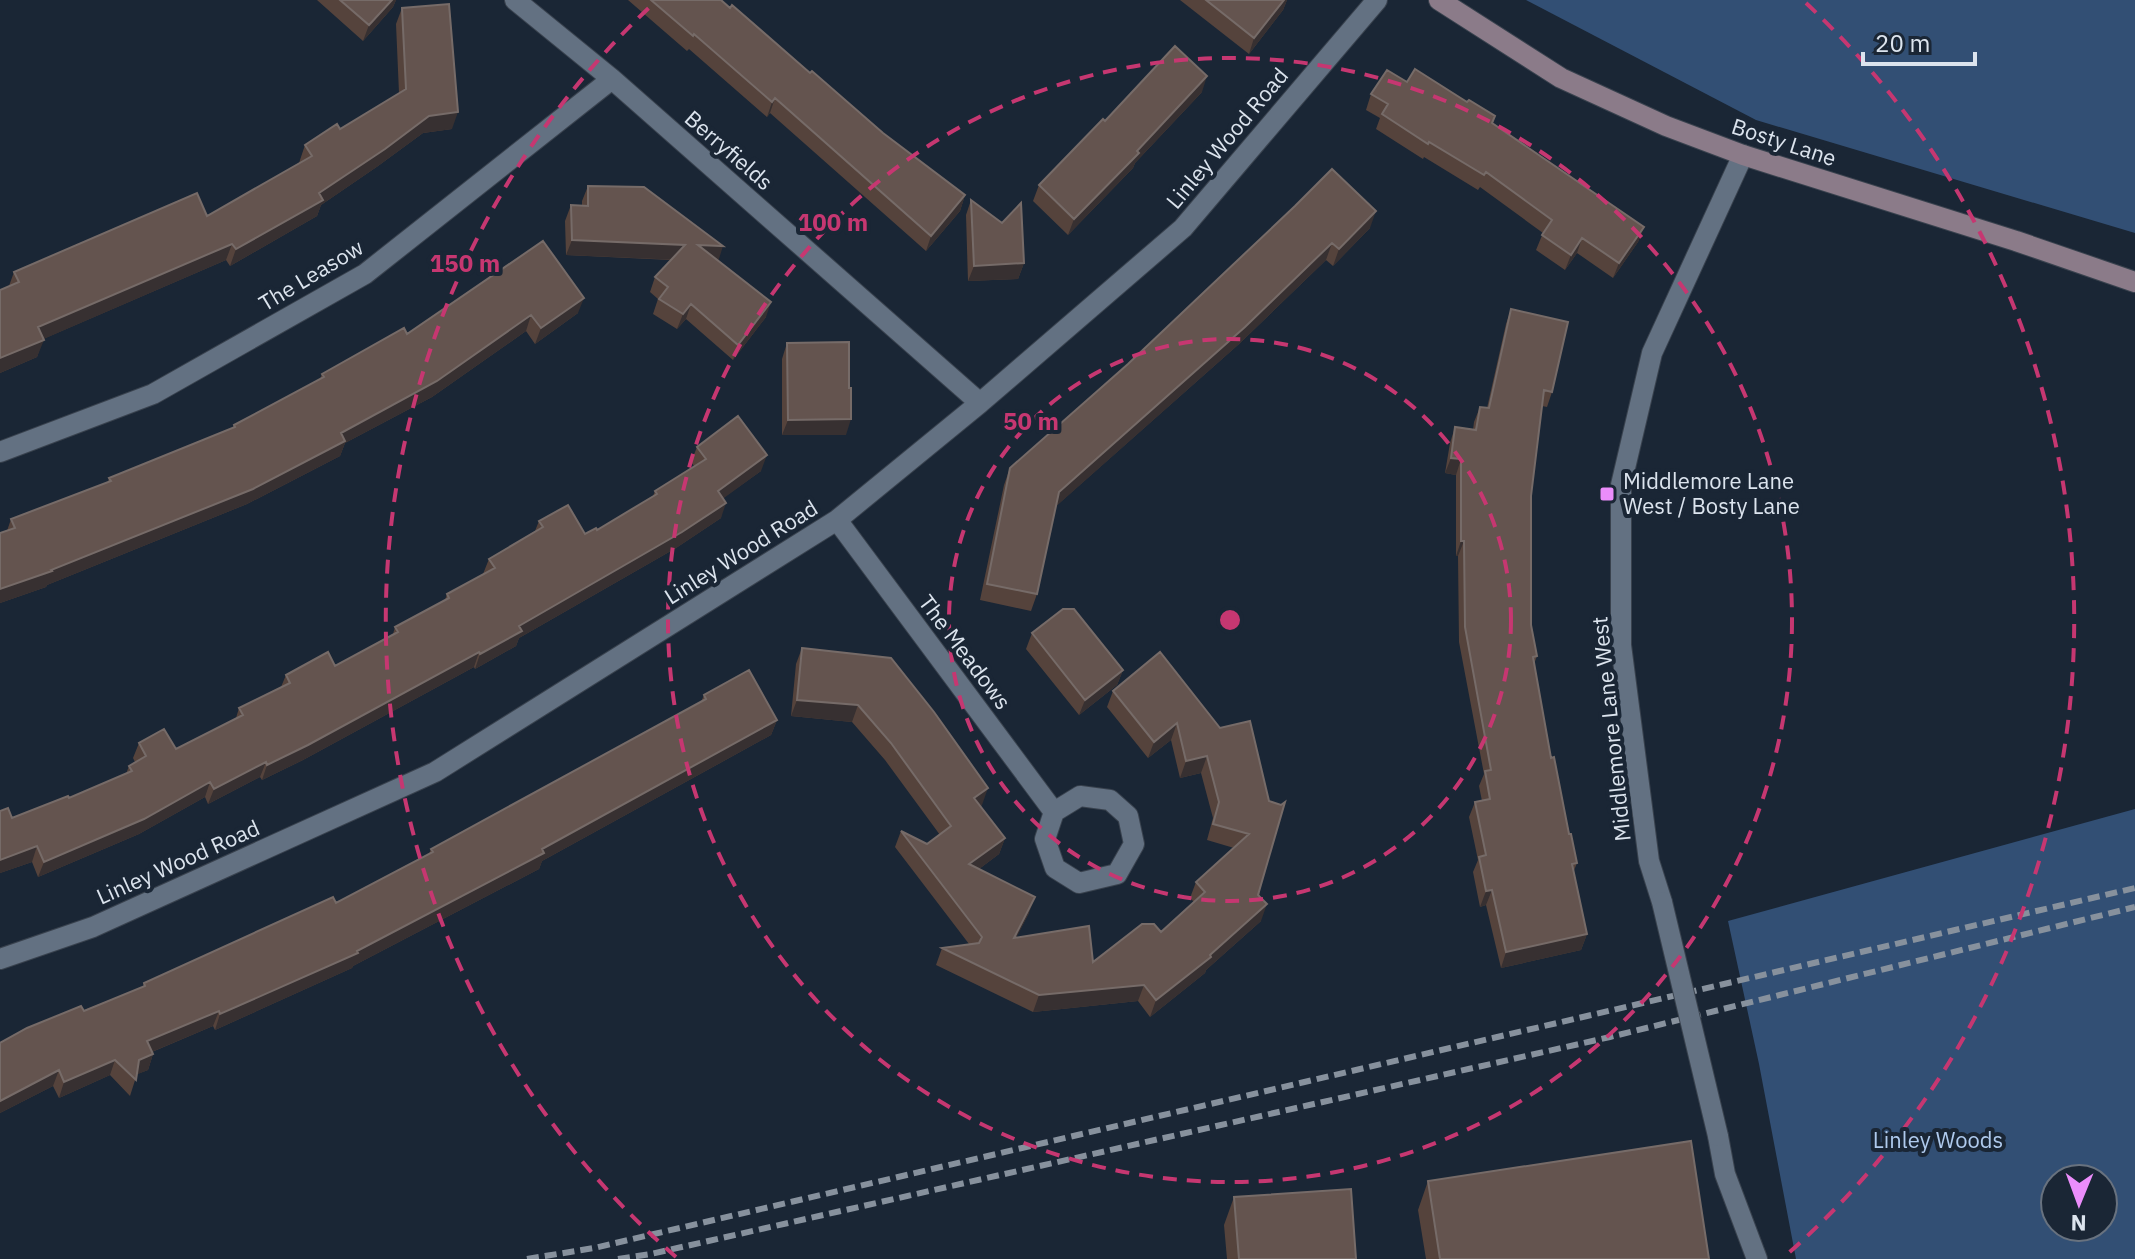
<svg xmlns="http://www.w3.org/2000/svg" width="2135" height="1259" font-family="'IBM Plex Sans',sans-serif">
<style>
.green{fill:#324f74;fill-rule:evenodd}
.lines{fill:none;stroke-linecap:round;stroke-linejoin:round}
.minor-casing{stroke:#39424e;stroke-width:22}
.secondary-casing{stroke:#39424e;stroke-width:22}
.minor{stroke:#637182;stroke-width:20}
.secondary{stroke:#8b7b89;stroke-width:20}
.rail{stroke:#87919d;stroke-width:6;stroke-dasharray:12 6;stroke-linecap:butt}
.minor-bridge-casing{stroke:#39424e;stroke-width:22;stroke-linecap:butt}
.minor-bridge{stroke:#637182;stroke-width:20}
.wall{fill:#55433c}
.shaded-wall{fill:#373031}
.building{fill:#64544f;stroke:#766b68;stroke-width:2}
.ring{fill:none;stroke:#c63771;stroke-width:4;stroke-dasharray:14 10}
.poi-dot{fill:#eb8dfb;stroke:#1a2635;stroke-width:3}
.labels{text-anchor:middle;stroke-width:8;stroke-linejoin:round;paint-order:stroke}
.street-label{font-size:22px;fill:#dce4ee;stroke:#1a2635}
.poi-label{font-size:22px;fill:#dce4ee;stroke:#1a2635;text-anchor:start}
.park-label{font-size:22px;fill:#afcaed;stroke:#1a2635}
.centre{fill:#c63771;stroke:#1a2635;stroke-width:4}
.ring-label{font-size:24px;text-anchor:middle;font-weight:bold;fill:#c63771;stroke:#1a2635;stroke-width:8;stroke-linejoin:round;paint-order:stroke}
</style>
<rect width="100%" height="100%" fill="#1a2635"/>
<path class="green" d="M 1526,0 L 2135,0 L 2135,233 L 1756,120 Z
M 2135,809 L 2135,1259 L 1796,1259 L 1759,1064 L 1728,921 ZM 2055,1179 L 2103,1179 L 2103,1227 L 2055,1227 Z"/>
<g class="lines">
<defs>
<path id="minor" d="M 515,0 L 612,79 L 980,403
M 0,452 L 153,394 L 365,274 L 612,79
M 837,520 L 1054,812
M 1080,796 L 1110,800 L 1128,816 L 1134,844 L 1117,874 L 1079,883 L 1055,868 L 1045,839 L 1054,812 Z
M 1662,902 L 1649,861 L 1621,645 L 1621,485 L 1652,353 L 1743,155
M 0,959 L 93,927 L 435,772 L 837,520 L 980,403 L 1183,228 L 1377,0
M 1718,1136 L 1725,1174 L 1757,1259"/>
<path id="secondary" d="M 1439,0 L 1561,78 L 1666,126 L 1743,155 L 2016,241 L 2135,282"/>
</defs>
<use href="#minor" class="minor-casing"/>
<use href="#secondary" class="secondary-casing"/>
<use href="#minor" class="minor"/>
<use href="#secondary" class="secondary"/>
<path class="rail" d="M 527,1259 L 594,1248 L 2135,888
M 618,1259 L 651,1254 L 1610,1037 L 2135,907"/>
<defs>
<path id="minor-bridge" d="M 1662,902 L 1718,1136"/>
</defs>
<use href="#minor-bridge" class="minor-bridge-casing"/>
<use href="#minor-bridge" class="minor-bridge"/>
</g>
<path class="wall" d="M 317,0 L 396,0 L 393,7 L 363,41 Z
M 628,0 L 721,0 L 883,133 L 965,195 L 960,211 L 926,251 L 770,113 L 767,117 L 689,49 L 687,51 Z
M 1180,0 L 1287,0 L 1283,10 L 1249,54 Z
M 402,8 L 452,129 L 423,133 L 378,166 L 321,205 L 317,216 L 230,266 L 226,260 L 43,339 L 37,357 L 0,373 L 0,290 L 9,286 L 14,272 L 207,216 L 299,163 L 305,145 L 340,129 L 399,93 L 396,24 Z
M 1407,82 L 1467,102 L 1495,116 L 1493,123 L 1644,227 L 1638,242 L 1613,278 L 1577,253 L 1565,270 L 1536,250 L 1543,233 L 1480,187 L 1478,190 L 1424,157 L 1423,159 L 1376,129 L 1380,118 L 1366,110 L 1371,94 Z
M 1202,92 L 1135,163 L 1133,168 L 1068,235 L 1033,201 L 1039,185 L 1105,121 Z
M 588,186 L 718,261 L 766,317 L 733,360 L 686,319 L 677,329 L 653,314 L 658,299 L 650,292 L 655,277 L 671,260 L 566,255 L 565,221 L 571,205 L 582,206 L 582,201 Z
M 971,200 L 1024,263 L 1018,279 L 968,281 L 966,215 Z
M 1295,206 L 1370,228 L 1333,266 L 1326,260 L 1239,344 L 1056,506 L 1037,594 L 1031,611 L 980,600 L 1004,485 L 1010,468 L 1128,364 Z
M 543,241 L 578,313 L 535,344 L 526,331 L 432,397 L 345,443 L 340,456 L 247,504 L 47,585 L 46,587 L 0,603 L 0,533 L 7,531 L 11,519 L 108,482 L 109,478 L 233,428 L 234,425 L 320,379 L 322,374 L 407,334 Z
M 1511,309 L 1552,392 L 1547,407 L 1542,406 L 1531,496 L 1531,625 L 1537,656 L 1534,664 L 1551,758 L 1577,863 L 1573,873 L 1587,934 L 1581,950 L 1501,968 L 1486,905 L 1480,907 L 1473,872 L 1478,860 L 1469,817 L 1475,802 L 1482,801 L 1479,786 L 1484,774 L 1459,642 L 1458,556 L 1456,556 L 1456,475 L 1445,473 L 1450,443 L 1455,427 L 1473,430 L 1474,422 L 1480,407 L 1487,408 L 1506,324 Z
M 787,343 L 846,435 L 782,435 L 782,359 Z
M 697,447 L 761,471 L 723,498 L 721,518 L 676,548 L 519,638 L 516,646 L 475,669 L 474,667 L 303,760 L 262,780 L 260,777 L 208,804 L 205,797 L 139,834 L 38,877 L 32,862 L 0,873 L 0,811 L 12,818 L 69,798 L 126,774 L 129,766 L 135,762 L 133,758 L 139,743 L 176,749 L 236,718 L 239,708 L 281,687 L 286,675 L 335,666 L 393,634 L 395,627 L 445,600 L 447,594 L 483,574 L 489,559 L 535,531 L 539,521 L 585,534 L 597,530 L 653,496 L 655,491 L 694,466 L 691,462 Z
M 1032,633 L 1123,670 L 1117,685 L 1079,715 L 1026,649 Z
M 802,648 L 982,805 L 980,806 L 1005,838 L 999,854 L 979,869 L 1029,913 L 1016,937 L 1093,962 L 1161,932 L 1194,902 L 1190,898 L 1196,882 L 1234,848 L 1207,840 L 1213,818 L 1201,773 L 1180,778 L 1171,740 L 1148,758 L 1107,707 L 1113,691 L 1220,728 L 1250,721 L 1261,921 L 1206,970 L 1205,973 L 1150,1017 L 1138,1001 L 1033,1012 L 936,965 L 942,948 L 969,944 L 895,847 L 901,831 L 927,844 L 940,835 L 885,760 L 852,722 L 791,716 L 796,664 Z
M 704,695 L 777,720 L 771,735 L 542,861 L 539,869 L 353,966 L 352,968 L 215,1030 L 213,1026 L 152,1052 L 153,1054 L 148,1070 L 137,1074 L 130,1096 L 110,1075 L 59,1098 L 53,1086 L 0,1113 L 0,1043 L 143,987 L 144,983 L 336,903 L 429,854 L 431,849 L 701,702 Z
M 1428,1181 L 1709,1259 L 1426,1259 L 1418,1210 Z
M 1234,1197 L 1356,1259 L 1227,1259 L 1224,1225 Z"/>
<path class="shaded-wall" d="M 392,0 L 396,0 L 393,7 L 363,41 L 369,25 Z
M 1284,0 L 1287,0 L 1283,10 L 1249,54 L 1254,38 Z
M 1207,76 L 1202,92 L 1135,163 L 1133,168 L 1068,235 L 1074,219 Z
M 775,98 L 770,113 L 767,117 L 772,102 Z
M 458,112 L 452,129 L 423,133 L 378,166 L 321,205 L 317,216 L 230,266 L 236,249 L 319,193 L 429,116 Z
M 965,195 L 960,211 L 926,251 L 931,236 Z
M 1376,211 L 1370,228 L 1333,266 L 1339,249 Z
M 1644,227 L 1638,242 L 1613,278 L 1619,263 Z
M 1582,238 L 1577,253 L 1565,270 L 1571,255 Z
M 572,240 L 685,245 L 680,260 L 566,255 Z
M 1332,243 L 1326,260 L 1239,344 L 1053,509 L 1059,492 Z
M 232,244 L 226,260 L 32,344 L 38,327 Z
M 698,245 L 723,246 L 718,262 Z
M 1024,263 L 1018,279 L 968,281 L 974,266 Z
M 584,298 L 578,313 L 535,344 L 541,328 Z
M 771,302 L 766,317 L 733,360 L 738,345 Z
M 691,304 L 686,319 L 677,329 L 683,314 Z
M 531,315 L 526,331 L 432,397 L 345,443 L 340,456 L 247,504 L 47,585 L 46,587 L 0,603 L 0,589 L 51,570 L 341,433 Z
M 44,340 L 37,357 L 0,373 L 0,358 Z
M 851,419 L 846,435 L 782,435 L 788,420 Z
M 767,455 L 761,471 L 713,506 L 718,491 Z
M 1451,458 L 1461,459 L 1456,475 L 1445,473 Z
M 726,503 L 721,518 L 676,548 L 519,638 L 516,646 L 475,669 L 480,654 L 519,626 Z
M 1461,541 L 1464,541 L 1458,556 L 1456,556 Z
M 479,652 L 474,667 L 303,760 L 262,780 L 267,765 Z
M 1123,670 L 1117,685 L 1079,715 L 1085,700 Z
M 797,700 L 858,705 L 852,722 L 791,716 Z
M 777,720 L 771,735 L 542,861 L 539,869 L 353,966 L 352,968 L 215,1030 L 220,1014 L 357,951 Z
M 1177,723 L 1171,740 L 1148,758 L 1154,742 Z
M 1207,756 L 1201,773 L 1180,778 L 1186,761 Z
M 266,762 L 260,777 L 208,804 L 214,789 Z
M 210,782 L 205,797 L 139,834 L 38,877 L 44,862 Z
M 988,788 L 982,805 L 968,815 L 974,798 Z
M 1005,838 L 999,854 L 963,881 L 969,864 Z
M 37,846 L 32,862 L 0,873 L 0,860 Z
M 1492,890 L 1486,905 L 1480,907 L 1486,891 Z
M 1035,897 L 1029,913 L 1008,954 L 1014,938 Z
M 1267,904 L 1261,921 L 1206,970 L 1205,973 L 1150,1017 L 1156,1000 L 1210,955 Z
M 1587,934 L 1581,950 L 1501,968 L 1506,952 Z
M 1144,985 L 1138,1001 L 1033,1012 L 1039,995 Z
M 219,1011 L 213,1026 L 142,1056 L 147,1041 Z
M 153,1054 L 148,1070 L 133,1076 L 139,1060 Z
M 115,1060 L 110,1075 L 59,1098 L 64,1082 Z
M 59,1070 L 53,1086 L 0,1113 L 0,1101 Z"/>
<path class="building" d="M 340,0 L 392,0 L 369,25 Z
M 651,0 L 721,0 L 730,8 L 732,5 L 810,73 L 812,71 L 883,133 L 965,195 L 931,236 L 775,98 L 772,102 L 694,34 L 693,36 Z
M 1206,0 L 1284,0 L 1254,38 Z
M 449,4 L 458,112 L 429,116 L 385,149 L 319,193 L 323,200 L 236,249 L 232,244 L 38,327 L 44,340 L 0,358 L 0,290 L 19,282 L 14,272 L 197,193 L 207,216 L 312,156 L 305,145 L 337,124 L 340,129 L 406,89 L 402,8 Z
M 1175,46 L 1207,76 L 1137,151 L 1139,153 L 1074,219 L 1039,185 L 1103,119 L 1105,121 Z
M 1415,69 L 1467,102 L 1469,100 L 1495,116 L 1492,123 L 1644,227 L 1619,263 L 1582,238 L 1571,255 L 1542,235 L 1552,220 L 1486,172 L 1484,175 L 1429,142 L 1428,144 L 1382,114 L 1388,104 L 1371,94 L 1387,70 L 1407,82 Z
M 1332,169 L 1376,211 L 1339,249 L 1332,243 L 1245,327 L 1059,492 L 1037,594 L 987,584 L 1010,468 L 1128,364 L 1295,206 Z
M 588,186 L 644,187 L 723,246 L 698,245 L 771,302 L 738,345 L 691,304 L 683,314 L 659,299 L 668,287 L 655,277 L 685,245 L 572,240 L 571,205 L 588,206 Z
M 971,200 L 1002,223 L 1021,203 L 1024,263 L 974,266 Z
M 543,241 L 584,298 L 541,328 L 531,315 L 437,381 L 341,433 L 345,441 L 253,489 L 51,570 L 52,571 L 0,589 L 0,533 L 15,528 L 11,519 L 111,481 L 109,478 L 235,427 L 234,425 L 324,377 L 322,374 L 404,328 L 407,334 Z
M 1511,309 L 1568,322 L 1552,392 L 1544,390 L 1531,496 L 1531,625 L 1537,656 L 1533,657 L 1551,758 L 1554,757 L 1569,834 L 1571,834 L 1577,863 L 1572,864 L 1587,934 L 1506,952 L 1492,890 L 1486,891 L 1479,857 L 1486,855 L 1475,802 L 1490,799 L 1485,771 L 1491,770 L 1465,627 L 1464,541 L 1461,541 L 1461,459 L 1451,458 L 1455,427 L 1476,430 L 1480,407 L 1489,408 Z
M 849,342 L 849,388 L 851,388 L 851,419 L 788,420 L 787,343 Z
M 738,416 L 767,455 L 718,491 L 726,503 L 682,532 L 519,626 L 522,631 L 480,654 L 479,652 L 308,745 L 267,765 L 266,762 L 214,789 L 210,782 L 144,819 L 44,862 L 37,846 L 0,860 L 0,811 L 8,808 L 12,818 L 68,796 L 69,798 L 132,771 L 129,766 L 146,756 L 139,743 L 164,729 L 176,749 L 243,715 L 239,708 L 290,683 L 286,675 L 328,652 L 335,666 L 398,632 L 395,627 L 449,598 L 447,594 L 495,568 L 489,559 L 543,527 L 539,521 L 568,505 L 585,534 L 596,528 L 597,530 L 657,494 L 655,491 L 706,459 L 697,447 Z
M 1063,609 L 1074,609 L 1123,670 L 1085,700 L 1032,633 Z
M 802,648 L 891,658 L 934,712 L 988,788 L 974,798 L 1005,838 L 969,864 L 1035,897 L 1014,938 L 1089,926 L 1093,962 L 1142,924 L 1154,924 L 1161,932 L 1205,892 L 1196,882 L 1249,834 L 1213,824 L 1219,802 L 1207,756 L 1186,761 L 1177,723 L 1154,742 L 1113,691 L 1160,652 L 1220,728 L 1250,721 L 1269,801 L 1281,805 L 1285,802 L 1258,895 L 1267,904 L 1210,955 L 1211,957 L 1156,1000 L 1144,985 L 1039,995 L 942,948 L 979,943 L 982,937 L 901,831 L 927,844 L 951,826 L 891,743 L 858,705 L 797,700 Z
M 749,670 L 777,720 L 542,849 L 544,853 L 357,951 L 358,953 L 220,1014 L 219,1011 L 147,1041 L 153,1054 L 139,1060 L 136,1080 L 115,1060 L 64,1082 L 59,1070 L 0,1101 L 0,1043 L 27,1028 L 81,1006 L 84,1011 L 145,986 L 144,983 L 333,897 L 336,903 L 433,852 L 431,849 L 706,699 L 704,695 Z
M 1691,1141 L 1709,1259 L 1440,1259 L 1428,1181 Z
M 1351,1189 L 1356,1259 L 1239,1259 L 1234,1197 Z"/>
<g class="ring">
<circle cx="1230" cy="620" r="281"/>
<circle cx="1230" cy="620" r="562"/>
<path d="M676 1257A844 844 0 0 1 654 3M1806 3A844 844 0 0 1 1784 1257"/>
</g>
<rect class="poi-dot" x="1599" y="486" width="16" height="16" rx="4"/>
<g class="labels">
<g class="street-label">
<text transform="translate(1227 138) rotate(-50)" y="8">Linley Wood Road</text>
<text transform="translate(1784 142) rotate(18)" y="8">Bosty Lane</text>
<text transform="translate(729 150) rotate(41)" y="8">Berryfields</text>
<text transform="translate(311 275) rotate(-31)" y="8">The Leasow</text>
<text transform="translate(741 552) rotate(-32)" y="8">Linley Wood Road</text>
<text transform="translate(965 652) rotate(53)" y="8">The Meadows</text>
<text transform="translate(1611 729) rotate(-96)" y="8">Middlemore Lane West</text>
<text transform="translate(178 862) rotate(-24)" y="8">Linley Wood Road</text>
</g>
<g class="poi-label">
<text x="1623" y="489">Middlemore Lane<tspan x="1623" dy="25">West / Bosty Lane</tspan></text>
</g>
<g class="park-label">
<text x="1938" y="1148">Linley Woods</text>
</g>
</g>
<circle cx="1230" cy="620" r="12" class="centre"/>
<g class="ring-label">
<text x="833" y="231">100 m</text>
<text x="465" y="272">150 m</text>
<text x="1031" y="430">50 m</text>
</g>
<g transform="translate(2079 1203) rotate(181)"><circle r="38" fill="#1a2635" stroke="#68727f" stroke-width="2"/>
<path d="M0-6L14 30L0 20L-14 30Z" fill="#eb8dfb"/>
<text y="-12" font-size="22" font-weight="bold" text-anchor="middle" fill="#dce4ee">N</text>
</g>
<path d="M1863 52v12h112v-12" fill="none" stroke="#dce4ee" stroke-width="4"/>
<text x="1875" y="52" font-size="24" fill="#dce4ee" stroke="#1a2635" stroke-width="6" paint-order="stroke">20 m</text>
</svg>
